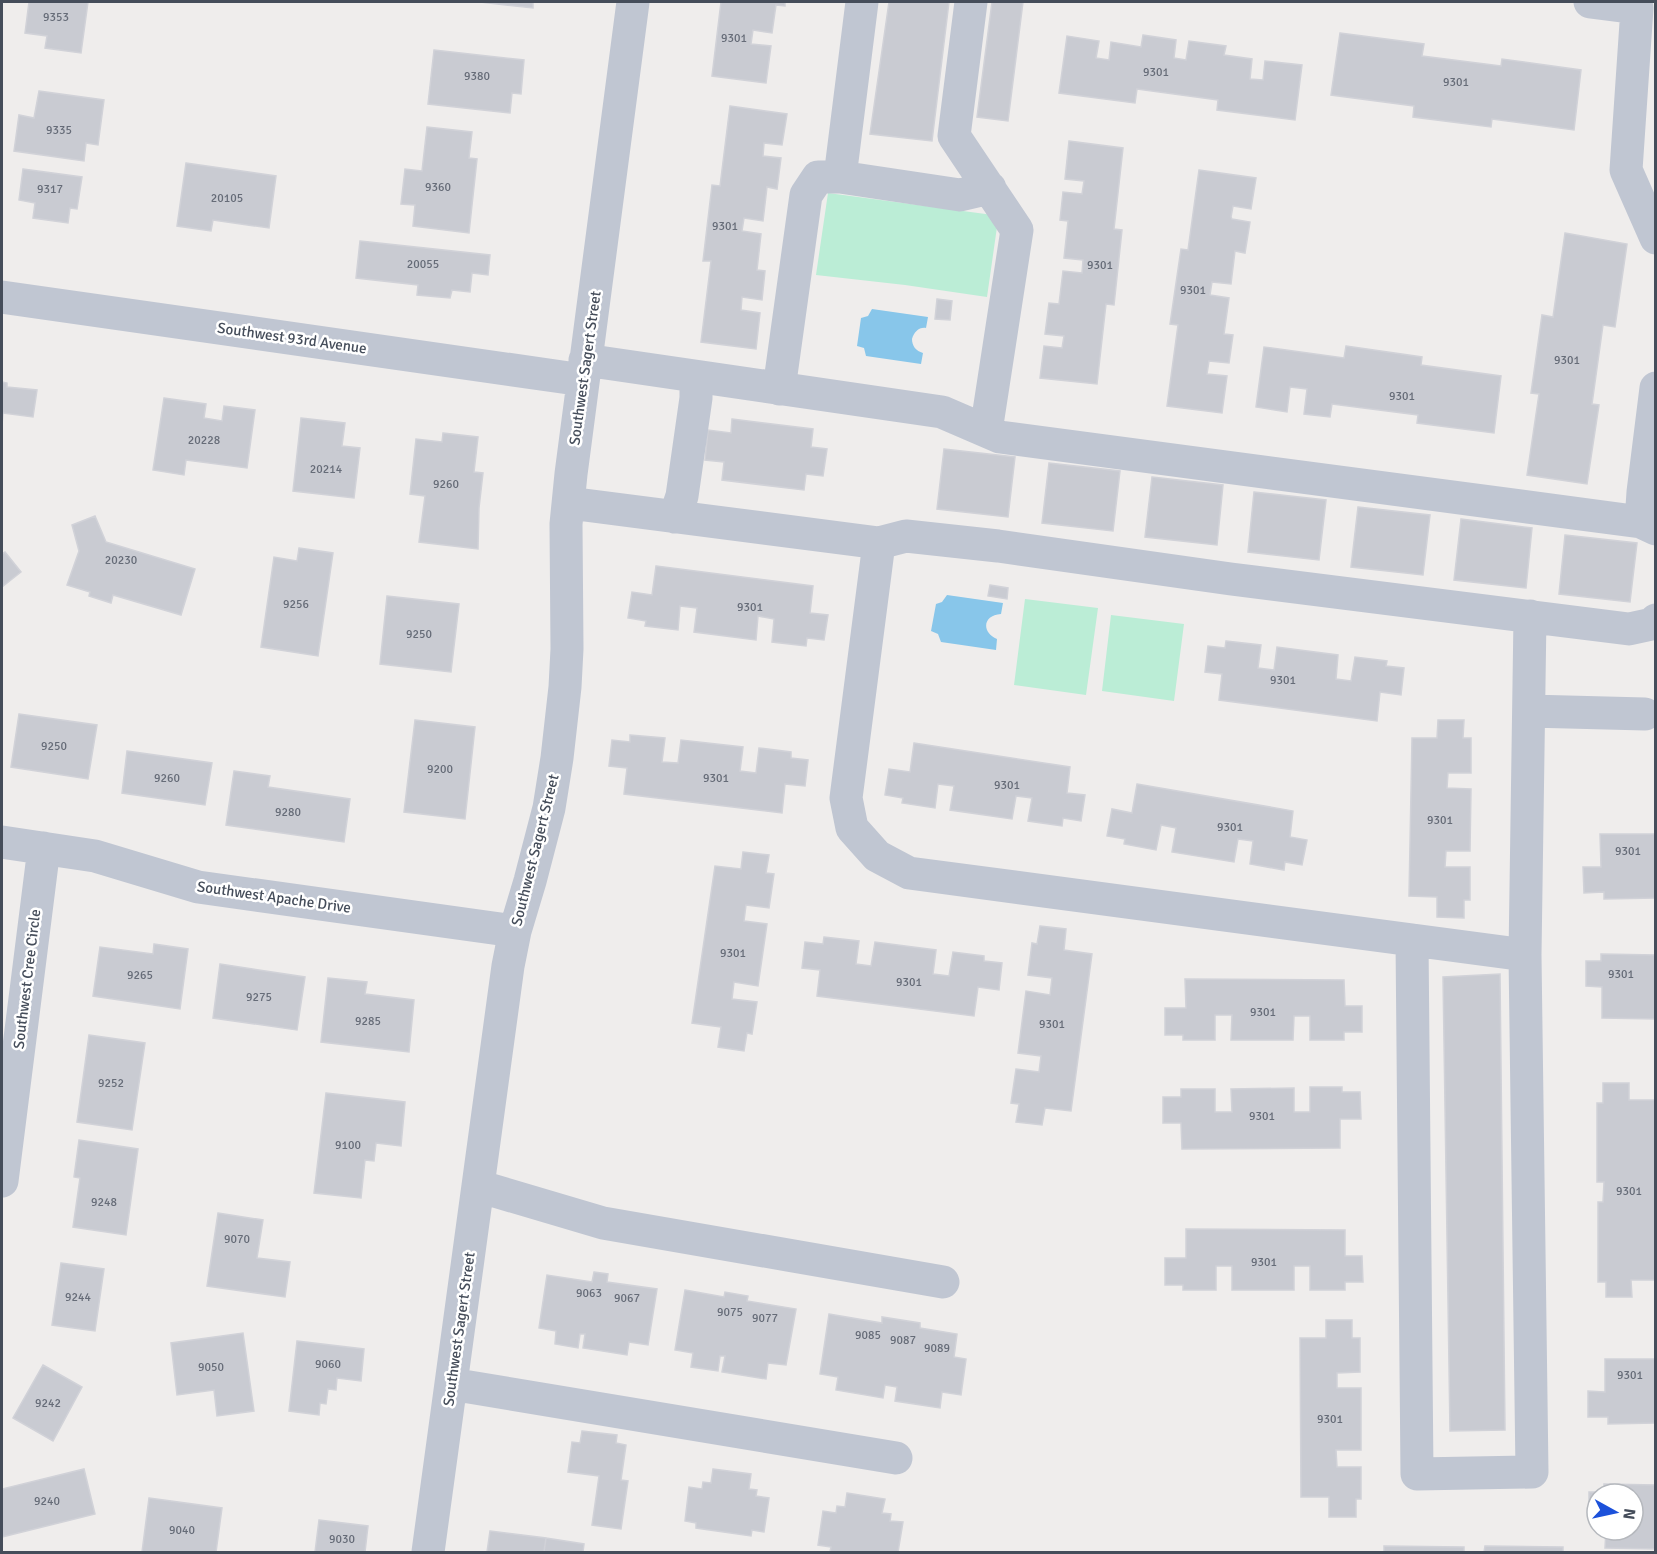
<svg xmlns="http://www.w3.org/2000/svg" width="1657" height="1554" font-family="Signika,sans-serif">
<style>
.green{fill:#bbedd6}
.water{fill:#88c6ea}
.building{fill:#c9cbd2;stroke:#d1d2d8;stroke-width:1.5}
.lines{fill:none;stroke-linecap:round;stroke-linejoin:round}
.minor{stroke:#c0c6d2;stroke-width:33}
.labels{text-anchor:middle;stroke-width:5;stroke-linejoin:round;paint-order:stroke}
.number-label{font-size:12px;fill:#666c78}
.street-label{font-size:15px;fill:#454d5a;stroke:#fff}
</style>
<rect width="100%" height="100%" fill="#efedec"/>
<path class="green" d="M 828,193 L 993,215 L 998,220 L 987,297 L 905,285 L 816,275 Z
M 1025,599 L 1098,608 L 1086,695 L 1014,685 Z
M 1111,615 L 1184,624 L 1174,701 L 1102,691 Z"/>
<path class="water" d="M 872,309 L 928,317 L 926,328 C 919,327 914,332 912,339 C 912,346 916,351 923,353 L 921,364 L 866,356 L 864,348 L 857,346 L 861,318 L 868,316 Z
M 947,595 L 1003,603 L 1001,614 C 983,615 981,632 997,639 L 996,650 L 941,642 L 938,634 L 931,631 L 936,604 L 942,602 Z"/>
<path class="building" d="M 29,2 L 88,2 L 81,53 L 45,48 L 47,36 L 25,33 Z
M 480,2 L 533,2 L 533,8 Z
M 721,2 L 785,2 L 785,6 L 776,5 L 772,33 L 753,30 L 751,44 L 771,46 L 766,83 L 712,76 Z
M 889,2 L 949,2 L 932,141 L 870,134 Z
M 992,2 L 1023,2 L 1008,121 L 977,117 Z
M 1340,33 L 1424,44 L 1422,56 L 1501,66 L 1502,59 L 1581,70 L 1574,130 L 1492,119 L 1491,127 L 1413,117 L 1414,106 L 1331,95 Z
M 1143,35 L 1176,40 L 1174,58 L 1186,60 L 1189,41 L 1226,46 L 1224,55 L 1252,59 L 1250,79 L 1263,80 L 1265,61 L 1302,65 L 1295,120 L 1217,110 L 1218,100 L 1137,89 L 1135,103 L 1059,93 L 1067,36 L 1099,41 L 1096,58 L 1109,60 L 1111,42 L 1141,47 Z
M 434,50 L 524,60 L 521,94 L 512,93 L 510,113 L 428,104 Z
M 39,91 L 104,100 L 98,145 L 86,143 L 84,161 L 14,151 L 19,115 L 34,118 Z
M 730,106 L 787,114 L 782,145 L 764,143 L 763,156 L 781,158 L 777,189 L 767,187 L 763,221 L 744,218 L 742,231 L 761,234 L 757,270 L 765,271 L 762,300 L 742,297 L 741,310 L 760,313 L 756,349 L 701,342 L 711,261 L 703,261 L 712,185 L 720,186 Z
M 427,127 L 472,132 L 469,158 L 477,159 L 469,233 L 413,226 L 415,205 L 401,204 L 405,169 L 422,171 Z
M 1069,141 L 1123,148 L 1114,229 L 1122,230 L 1114,305 L 1106,304 L 1097,384 L 1040,378 L 1044,346 L 1062,348 L 1064,336 L 1045,334 L 1049,303 L 1059,304 L 1063,271 L 1082,273 L 1083,260 L 1064,258 L 1068,221 L 1060,220 L 1063,192 L 1082,194 L 1084,181 L 1065,179 Z
M 186,163 L 276,176 L 269,228 L 213,220 L 211,231 L 177,226 Z
M 23,169 L 82,177 L 77,209 L 70,208 L 68,223 L 33,218 L 35,203 L 19,200 Z
M 1199,170 L 1256,178 L 1251,209 L 1233,206 L 1231,217 L 1232,219 L 1250,222 L 1245,253 L 1235,251 L 1231,284 L 1212,282 L 1210,295 L 1229,298 L 1224,334 L 1233,335 L 1229,363 L 1209,361 L 1207,374 L 1227,376 L 1222,413 L 1167,406 L 1178,325 L 1170,324 L 1181,249 L 1188,250 Z
M 1565,233 L 1627,244 L 1615,327 L 1603,325 L 1592,404 L 1599,405 L 1587,484 L 1527,475 L 1539,394 L 1531,393 L 1542,315 L 1553,317 Z
M 360,241 L 490,255 L 488,275 L 472,273 L 470,292 L 452,290 L 450,298 L 417,295 L 418,285 L 356,278 Z
M 937,299 L 952,301 L 950,320 L 935,319 Z
M 1346,346 L 1422,357 L 1421,365 L 1501,376 L 1494,433 L 1417,423 L 1418,415 L 1332,404 L 1330,417 L 1304,414 L 1307,389 L 1290,387 L 1287,412 L 1256,407 L 1264,347 L 1344,358 Z
M 2,382 L 7,383 L 7,387 L 37,390 L 33,417 L 3,413 L 2,425 Z
M 164,398 L 206,404 L 204,418 L 222,421 L 224,406 L 255,410 L 247,468 L 186,460 L 184,475 L 153,470 Z
M 301,418 L 345,423 L 342,446 L 360,448 L 354,498 L 293,491 Z
M 732,419 L 813,429 L 811,447 L 827,449 L 823,476 L 806,474 L 804,490 L 722,480 L 724,462 L 705,460 L 708,430 L 731,433 Z
M 443,433 L 478,437 L 474,472 L 483,473 L 479,508 L 478,549 L 419,542 L 425,496 L 410,494 L 416,439 L 442,442 Z
M 944,449 L 1015,457 L 1008,517 L 937,509 Z
M 1049,463 L 1120,471 L 1113,531 L 1042,523 Z
M 1152,477 L 1223,485 L 1217,545 L 1145,537 Z
M 1254,492 L 1326,500 L 1319,560 L 1248,552 Z
M 1358,507 L 1430,515 L 1423,575 L 1351,567 Z
M 95,516 L 106,542 L 195,569 L 181,615 L 113,595 L 111,603 L 89,596 L 90,592 L 67,585 L 79,551 L 72,525 Z
M 1461,519 L 1532,528 L 1526,588 L 1454,580 Z
M 1565,535 L 1637,543 L 1630,602 L 1559,594 Z
M 299,548 L 333,553 L 318,656 L 261,647 L 274,557 L 297,561 Z
M 5,552 L 21,572 L 2,587 L 2,554 Z
M 656,566 L 813,586 L 810,613 L 828,615 L 824,640 L 807,638 L 806,646 L 772,642 L 774,619 L 758,616 L 756,640 L 694,632 L 697,608 L 680,606 L 678,630 L 645,626 L 646,621 L 628,618 L 632,592 L 652,595 Z
M 990,585 L 1008,588 L 1007,599 L 988,596 Z
M 387,596 L 459,604 L 451,672 L 380,664 Z
M 1226,641 L 1261,645 L 1258,668 L 1274,670 L 1277,647 L 1338,655 L 1336,679 L 1351,681 L 1355,657 L 1387,661 L 1386,666 L 1404,668 L 1401,695 L 1380,692 L 1377,721 L 1219,700 L 1222,674 L 1205,672 L 1208,646 L 1225,648 Z
M 19,714 L 97,725 L 88,779 L 11,767 Z
M 415,720 L 475,727 L 465,819 L 404,812 Z
M 1438,720 L 1464,720 L 1463,738 L 1471,738 L 1471,773 L 1448,773 L 1447,788 L 1471,789 L 1470,851 L 1446,851 L 1445,867 L 1470,867 L 1470,900 L 1464,900 L 1464,918 L 1437,917 L 1437,897 L 1409,896 L 1412,738 L 1437,738 Z
M 630,735 L 665,738 L 662,762 L 678,763 L 681,740 L 743,747 L 740,771 L 756,773 L 759,748 L 791,752 L 791,758 L 808,760 L 805,786 L 785,784 L 782,813 L 624,794 L 627,768 L 609,766 L 612,740 L 630,742 Z
M 914,743 L 1070,767 L 1067,793 L 1085,795 L 1081,821 L 1063,818 L 1062,826 L 1028,821 L 1032,798 L 1016,796 L 1012,819 L 950,810 L 954,786 L 938,784 L 935,808 L 902,803 L 903,798 L 885,795 L 889,769 L 910,772 Z
M 127,751 L 212,763 L 205,805 L 122,793 Z
M 234,771 L 270,776 L 268,787 L 350,799 L 344,842 L 226,825 Z
M 1137,784 L 1293,811 L 1290,837 L 1307,840 L 1302,865 L 1285,862 L 1284,870 L 1250,864 L 1253,841 L 1238,839 L 1234,862 L 1172,852 L 1176,828 L 1161,825 L 1156,850 L 1124,844 L 1125,839 L 1107,836 L 1112,809 L 1132,813 Z
M 1600,834 L 1656,834 L 1656,898 L 1604,899 L 1604,892 L 1584,893 L 1583,867 L 1601,867 Z
M 743,852 L 769,855 L 766,873 L 774,874 L 769,908 L 746,905 L 744,921 L 767,924 L 758,986 L 734,982 L 732,999 L 757,1002 L 752,1034 L 747,1033 L 744,1051 L 718,1047 L 721,1027 L 692,1023 L 715,866 L 741,869 Z
M 1040,926 L 1066,929 L 1064,950 L 1092,954 L 1071,1111 L 1045,1108 L 1042,1125 L 1016,1122 L 1019,1104 L 1011,1103 L 1016,1069 L 1039,1072 L 1041,1056 L 1018,1053 L 1026,991 L 1050,995 L 1052,978 L 1028,975 L 1032,943 L 1037,944 Z
M 824,937 L 859,941 L 856,964 L 871,966 L 875,942 L 936,950 L 933,974 L 949,976 L 953,952 L 984,956 L 984,961 L 1002,963 L 999,990 L 978,987 L 974,1016 L 817,996 L 820,970 L 802,968 L 805,942 L 823,944 Z
M 154,944 L 188,949 L 180,1009 L 93,996 L 100,947 L 153,954 Z
M 1601,954 L 1656,955 L 1656,1019 L 1602,1018 L 1602,987 L 1586,986 L 1586,961 L 1601,961 Z
M 220,964 L 305,977 L 297,1030 L 213,1018 Z
M 1500,974 L 1505,1430 L 1450,1431 L 1443,977 Z
M 328,978 L 367,982 L 365,994 L 414,1000 L 409,1052 L 321,1042 Z
M 1185,979 L 1344,980 L 1345,1006 L 1362,1006 L 1362,1032 L 1344,1032 L 1344,1040 L 1310,1040 L 1310,1016 L 1294,1016 L 1293,1040 L 1231,1040 L 1232,1015 L 1215,1015 L 1215,1040 L 1183,1040 L 1183,1035 L 1165,1035 L 1165,1008 L 1186,1008 Z
M 89,1035 L 145,1043 L 132,1130 L 77,1122 Z
M 1603,1083 L 1629,1083 L 1629,1100 L 1656,1100 L 1656,1280 L 1631,1280 L 1632,1297 L 1606,1297 L 1606,1282 L 1598,1282 L 1598,1202 L 1603,1202 L 1604,1182 L 1597,1182 L 1597,1103 L 1603,1103 Z
M 1310,1087 L 1342,1087 L 1342,1092 L 1360,1092 L 1361,1119 L 1340,1119 L 1340,1148 L 1182,1149 L 1181,1123 L 1163,1123 L 1163,1097 L 1181,1097 L 1181,1089 L 1215,1089 L 1215,1112 L 1232,1112 L 1231,1089 L 1294,1088 L 1294,1112 L 1310,1112 Z
M 326,1093 L 405,1102 L 401,1146 L 376,1143 L 374,1161 L 365,1160 L 361,1198 L 314,1193 Z
M 79,1140 L 138,1149 L 126,1235 L 73,1227 L 80,1178 L 74,1177 Z
M 218,1213 L 263,1220 L 257,1258 L 290,1262 L 285,1297 L 207,1286 Z
M 1186,1229 L 1345,1230 L 1345,1256 L 1362,1256 L 1363,1282 L 1345,1282 L 1345,1290 L 1310,1290 L 1310,1266 L 1294,1266 L 1294,1290 L 1232,1290 L 1232,1266 L 1216,1266 L 1216,1290 L 1183,1290 L 1183,1285 L 1165,1285 L 1165,1258 L 1186,1258 Z
M 61,1263 L 104,1269 L 95,1331 L 52,1325 Z
M 594,1272 L 608,1274 L 607,1282 L 657,1289 L 648,1345 L 629,1342 L 627,1355 L 583,1348 L 585,1334 L 580,1334 L 578,1348 L 555,1344 L 556,1331 L 539,1328 L 547,1275 L 592,1282 Z
M 685,1290 L 724,1297 L 725,1292 L 748,1296 L 747,1301 L 796,1309 L 786,1365 L 768,1363 L 766,1379 L 722,1372 L 725,1356 L 720,1356 L 718,1371 L 691,1367 L 693,1353 L 675,1350 Z
M 829,1314 L 882,1323 L 882,1317 L 920,1323 L 920,1328 L 957,1334 L 954,1357 L 966,1359 L 961,1395 L 942,1392 L 940,1408 L 895,1401 L 897,1387 L 885,1385 L 883,1398 L 836,1390 L 838,1377 L 820,1374 Z
M 1326,1320 L 1352,1320 L 1352,1338 L 1360,1338 L 1360,1372 L 1337,1373 L 1337,1388 L 1361,1388 L 1361,1450 L 1336,1450 L 1337,1467 L 1361,1467 L 1361,1499 L 1356,1499 L 1356,1517 L 1329,1517 L 1329,1497 L 1301,1497 L 1300,1338 L 1326,1338 Z
M 243,1333 L 254,1411 L 217,1416 L 214,1390 L 177,1395 L 171,1343 Z
M 297,1341 L 364,1349 L 361,1381 L 337,1378 L 336,1390 L 328,1389 L 326,1404 L 320,1403 L 319,1415 L 289,1411 Z
M 1605,1359 L 1656,1359 L 1656,1423 L 1608,1424 L 1608,1417 L 1588,1417 L 1588,1391 L 1605,1392 Z
M 43,1365 L 82,1387 L 53,1441 L 13,1418 Z
M 582,1431 L 617,1435 L 616,1443 L 626,1445 L 621,1480 L 628,1481 L 621,1529 L 592,1525 L 599,1476 L 568,1472 L 572,1442 L 580,1443 Z
M 84,1469 L 95,1514 L 2,1537 L 2,1489 Z
M 713,1469 L 751,1474 L 749,1489 L 757,1490 L 756,1496 L 769,1498 L 764,1532 L 752,1530 L 751,1536 L 696,1528 L 696,1523 L 685,1521 L 689,1487 L 702,1489 L 703,1482 L 711,1483 Z
M 1604,1484 L 1656,1485 L 1656,1549 L 1605,1548 L 1606,1530 L 1633,1530 L 1633,1494 L 1597,1494 L 1597,1518 L 1589,1518 L 1589,1492 L 1604,1492 Z
M 847,1493 L 885,1499 L 882,1513 L 891,1514 L 890,1521 L 903,1522 L 898,1552 L 830,1552 L 831,1547 L 818,1545 L 823,1511 L 836,1513 L 837,1506 L 845,1507 Z
M 149,1498 L 222,1508 L 216,1552 L 142,1552 Z
M 319,1520 L 368,1526 L 365,1552 L 315,1552 Z
M 490,1531 L 546,1538 L 544,1552 L 487,1552 Z
M 546,1538 L 584,1544 L 583,1552 L 544,1552 Z
M 1384,1546 L 1464,1547 L 1464,1552 L 1384,1552 Z
M 1485,1546 L 1563,1547 L 1563,1552 L 1484,1552 Z"/>
<g class="lines">
<path class="minor" d="M 971,2 L 954,136 L 1017,230 L 986,431
M 1590,2 L 1637,8 L 1626,170 L 1656,238
M 840,177 L 960,195 L 990,188
M 2,297 L 583,380
M 585,360 L 942,412 L 1000,437 L 1641,522 L 1656,529
M 779,389 L 806,195 L 818,177 L 840,177 L 862,2
M 569,503 L 879,543 L 906,536 L 998,546 L 1231,579 L 1629,629 L 1652,624 L 1656,620
M 675,517 L 682,496 L 696,398 L 696,377
M 1641,522 L 1643,492 L 1656,388
M 879,543 L 846,798 L 852,828 L 877,856 L 909,873 L 1525,955
M 1529,711 L 1645,714
M 2,842 L 95,856 L 198,887 L 515,931
M 1412,940 L 1417,1474 L 1532,1472 L 1525,955 L 1530,616
M 2,1181 L 44,848
M 478,1186 L 603,1223 L 943,1282
M 451,1384 L 896,1458
M 428,1552 L 508,966 L 515,931 L 530,881 L 549,808 L 557,758 L 565,687 L 567,649 L 566,524 L 571,474 L 633,2"/>
</g>
<g class="labels">
<g class="number-label">
<text x="56" y="21">9353</text>
<text x="734" y="42">9301</text>
<text x="1156" y="76">9301</text>
<text x="477" y="80">9380</text>
<text x="1456" y="86">9301</text>
<text x="59" y="134">9335</text>
<text x="438" y="191">9360</text>
<text x="50" y="193">9317</text>
<text x="227" y="202">20105</text>
<text x="725" y="230">9301</text>
<text x="423" y="268">20055</text>
<text x="1100" y="269">9301</text>
<text x="1193" y="294">9301</text>
<text x="1567" y="364">9301</text>
<text x="1402" y="400">9301</text>
<text x="204" y="444">20228</text>
<text x="326" y="473">20214</text>
<text x="446" y="488">9260</text>
<text x="121" y="564">20230</text>
<text x="296" y="608">9256</text>
<text x="750" y="611">9301</text>
<text x="419" y="638">9250</text>
<text x="1283" y="684">9301</text>
<text x="54" y="750">9250</text>
<text x="440" y="773">9200</text>
<text x="167" y="782">9260</text>
<text x="716" y="782">9301</text>
<text x="1007" y="789">9301</text>
<text x="288" y="816">9280</text>
<text x="1440" y="824">9301</text>
<text x="1230" y="831">9301</text>
<text x="1628" y="855">9301</text>
<text x="733" y="957">9301</text>
<text x="1621" y="978">9301</text>
<text x="140" y="979">9265</text>
<text x="909" y="986">9301</text>
<text x="259" y="1001">9275</text>
<text x="1263" y="1016">9301</text>
<text x="368" y="1025">9285</text>
<text x="1052" y="1028">9301</text>
<text x="111" y="1087">9252</text>
<text x="1262" y="1120">9301</text>
<text x="348" y="1149">9100</text>
<text x="1629" y="1195">9301</text>
<text x="104" y="1206">9248</text>
<text x="237" y="1243">9070</text>
<text x="1264" y="1266">9301</text>
<text x="589" y="1297">9063</text>
<text x="78" y="1301">9244</text>
<text x="627" y="1302">9067</text>
<text x="730" y="1316">9075</text>
<text x="765" y="1322">9077</text>
<text x="868" y="1339">9085</text>
<text x="903" y="1344">9087</text>
<text x="937" y="1352">9089</text>
<text x="328" y="1368">9060</text>
<text x="211" y="1371">9050</text>
<text x="1630" y="1379">9301</text>
<text x="48" y="1407">9242</text>
<text x="1330" y="1423">9301</text>
<text x="47" y="1505">9240</text>
<text x="182" y="1534">9040</text>
<text x="342" y="1543">9030</text>
</g>
<g class="street-label">
<text transform="translate(292 338) rotate(8)" y="5">Southwest 93rd Avenue</text>
<text transform="translate(585 368) rotate(-82)" y="5">Southwest Sagert Street</text>
<text transform="translate(535 850) rotate(-76)" y="5">Southwest Sagert Street</text>
<text transform="translate(274 897) rotate(8)" y="5">Southwest Apache Drive</text>
<text transform="translate(27 979) rotate(-83)" y="5">Southwest Cree Circle</text>
<text transform="translate(459 1329) rotate(-82)" y="5">Southwest Sagert Street</text>
</g>
</g>
<rect width="1657" height="1554" fill="none" stroke="#454d5a" stroke-width="6"/>
<g transform="translate(1615 1512) rotate(98)"><circle r="28" fill="#ffffff" stroke="#b5b8bd" stroke-width="1.5"/>
<path d="M0-4.5L10 22L0 15L-10 22Z" fill="#1c51da"/>
<text y="-9" font-size="16" font-weight="bold" text-anchor="middle" fill="#454d5a">N</text>
</g>
</svg>
